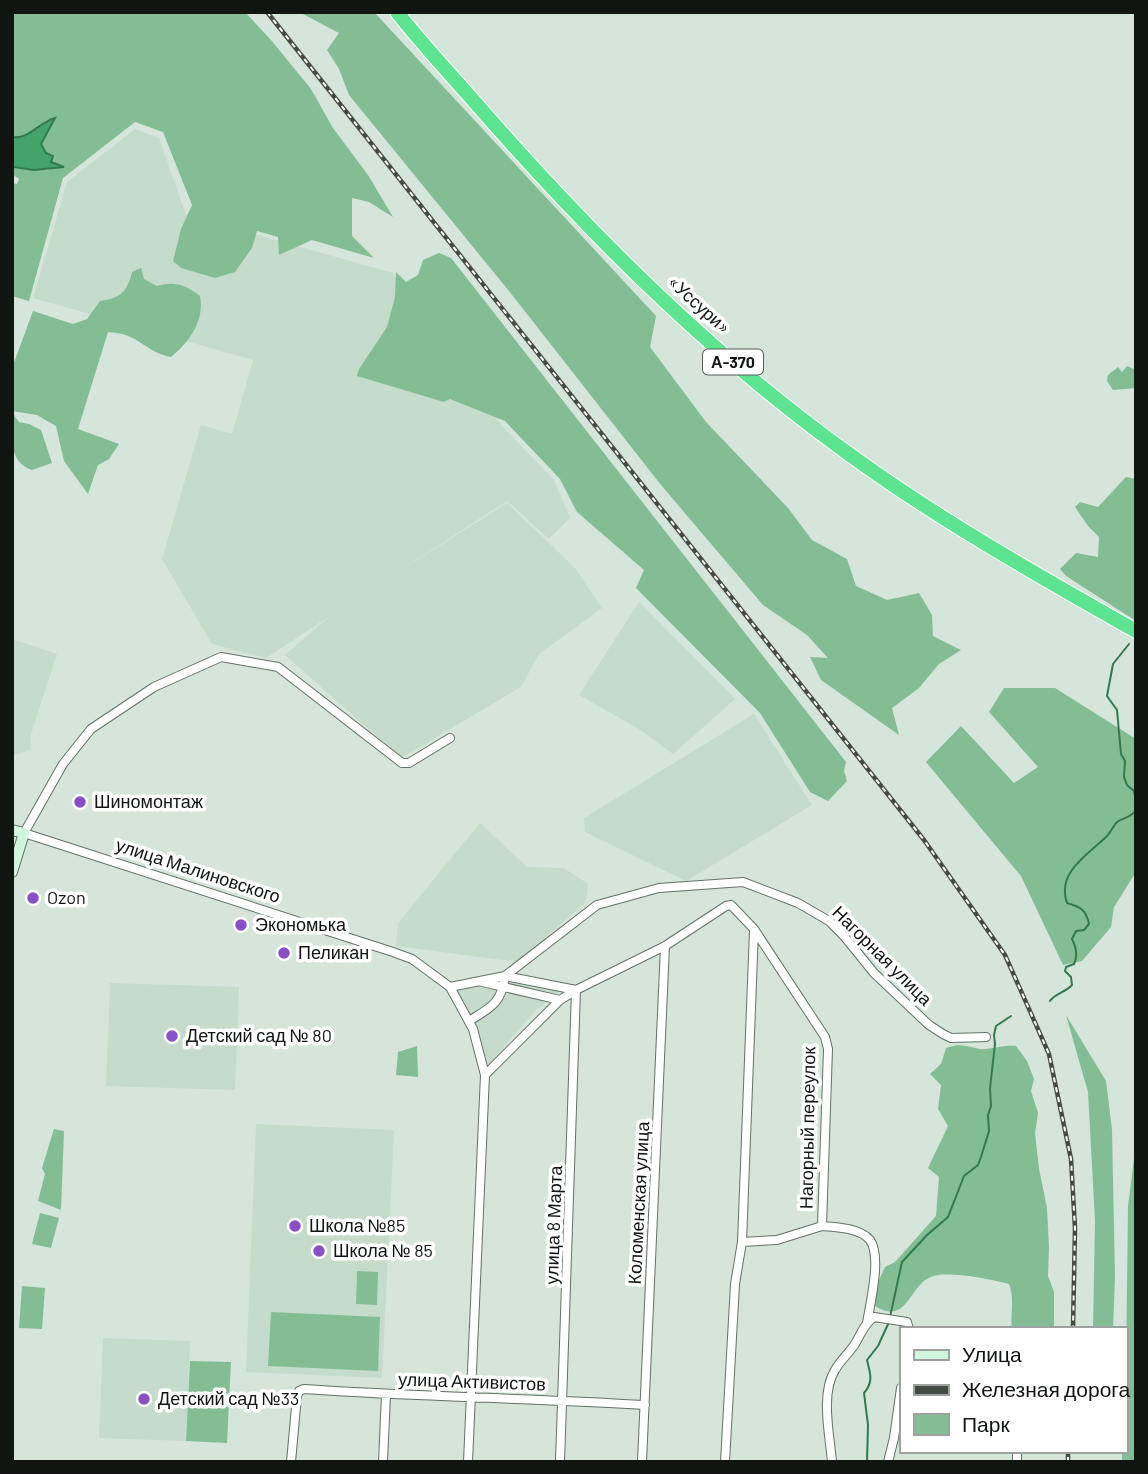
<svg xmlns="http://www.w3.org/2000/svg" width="1148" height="1474" font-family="Barlow,sans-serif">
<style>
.built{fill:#c5dccb}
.green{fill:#83bd94}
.water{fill:#42a468;stroke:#33794e;stroke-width:2}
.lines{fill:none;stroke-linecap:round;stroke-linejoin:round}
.stream{stroke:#33794e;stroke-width:2}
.street-casing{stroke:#637166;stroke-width:10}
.secondary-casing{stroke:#637166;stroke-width:12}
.highway-casing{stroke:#fff;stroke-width:16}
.street{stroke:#fff;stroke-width:8}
.secondary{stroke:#cef7de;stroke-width:10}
.highway{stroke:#5ce490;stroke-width:14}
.rail-casing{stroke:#444b45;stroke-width:4.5}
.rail{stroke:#fff;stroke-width:2;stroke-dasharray:5;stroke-linecap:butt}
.poi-dot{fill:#894fc6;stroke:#fff;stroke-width:2.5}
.labels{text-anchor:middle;stroke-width:7;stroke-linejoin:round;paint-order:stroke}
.shield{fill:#fff;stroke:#585b58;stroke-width:2}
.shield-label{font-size:16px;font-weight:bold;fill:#101511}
.street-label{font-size:18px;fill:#101511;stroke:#fff}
.poi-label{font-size:18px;fill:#101511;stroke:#fff;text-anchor:start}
</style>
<rect width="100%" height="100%" fill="#d5e5d9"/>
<path class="built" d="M 135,129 L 159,138 L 186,215 L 393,273 L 503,427 L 554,480 L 570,518 L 549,539 L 507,501 L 376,586 L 507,503 L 575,568 L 602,608 L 539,654 L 521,687 L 401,758 L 285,655 L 330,616 L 266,658 L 212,644 L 162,559 L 201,425 L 232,434 L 253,360 L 33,298 L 67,182 Z
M 639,602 L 735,699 L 673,754 L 639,729 L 579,695 Z
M 12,639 L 57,654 L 31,734 L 30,750 L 15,755 L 12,754 Z
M 754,714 L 812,805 L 686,881 L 585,832 L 584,818 Z
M 480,823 L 527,867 L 564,868 L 588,884 L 586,902 L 518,962 L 396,946 L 398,923 Z
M 491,982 L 570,983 L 534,1012 L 488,1065 L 475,1026 L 455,989 Z
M 110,983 L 239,987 L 235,1090 L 106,1086 Z
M 256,1124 L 394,1130 L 382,1378 L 246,1372 Z
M 103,1338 L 190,1341 L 186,1441 L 99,1438 Z"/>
<path class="green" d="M 12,12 L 245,12 L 271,40 L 311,89 L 333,128 L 368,175 L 393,217 L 369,202 L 352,198 L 352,236 L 374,258 L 312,240 L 279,255 L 278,237 L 257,231 L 252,248 L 235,272 L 215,278 L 181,268 L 173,261 L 181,229 L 192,205 L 163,132 L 135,122 L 63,178 L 29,301 L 12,296 L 12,183 L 17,184 L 19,179 L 12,174 L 12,164 L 14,167 L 47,170 L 62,166 L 51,162 L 41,144 L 46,131 L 52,125 L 47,120 C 37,128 26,139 12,137 Z
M 299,12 L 374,12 L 656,316 L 650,347 L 706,422 L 788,508 L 812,540 L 847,559 L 856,586 L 887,600 L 919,593 L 932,615 L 933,636 L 961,650 L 939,664 L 919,688 L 892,708 L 899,735 L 821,680 L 810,657 L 828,658 L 807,635 L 763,605 L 661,485 L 509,291 L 349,95 L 339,69 L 327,50 L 339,33 Z
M 439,253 L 451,258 L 846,762 L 844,771 L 847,781 L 828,801 L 810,792 L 760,713 L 636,588 L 644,570 L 577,512 L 560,479 L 505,421 L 450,399 L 444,402 L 357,376 L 359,369 L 387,327 L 395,297 L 396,272 L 406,282 L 418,275 L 423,260 Z
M 141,268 L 144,279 L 157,286 C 175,281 185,285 200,296 C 205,320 189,343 171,357 C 146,353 139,333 108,332 L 78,429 L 119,444 L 109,459 L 98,465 L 88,494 L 64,461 L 56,426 L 37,415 L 12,411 L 12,368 L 33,311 L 73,324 L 87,319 L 100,301 C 121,298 127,292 132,272 Z
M 1127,366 L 1136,370 L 1136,388 L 1113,390 L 1107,381 L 1108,375 L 1118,367 L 1122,372 Z
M 12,412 L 19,422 L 29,424 L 41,430 L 52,463 L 32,470 C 7,461 12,435 12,412 Z
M 1126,477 L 1136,479 L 1136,621 L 1066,576 L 1060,569 L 1076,553 L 1098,557 L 1099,537 L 1088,526 L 1075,507 L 1080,502 L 1098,507 Z
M 1004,688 L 1055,688 L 1136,739 L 1136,872 L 1114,907 L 1111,927 L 1082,961 L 1063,965 L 1021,876 L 926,762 L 961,726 L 1014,783 L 1038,767 L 989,712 Z
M 1066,1015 L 1106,1081 L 1112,1130 L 1115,1277 L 1113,1329 L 1093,1329 L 1095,1221 L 1088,1092 Z
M 957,1045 C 967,1045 978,1050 986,1049 C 997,1048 1004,1045 1016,1046 L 1027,1061 L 1034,1079 L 1031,1091 L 1038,1113 L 1035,1133 L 1039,1169 L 1047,1208 L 1049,1247 L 1048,1276 L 1054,1292 L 1054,1329 L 1012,1329 C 1010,1313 1015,1299 1009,1284 C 987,1279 961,1273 938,1275 C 907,1279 911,1329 873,1305 L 875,1289 L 885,1267 L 895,1262 L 936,1216 L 939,1177 L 928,1168 L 948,1126 L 938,1109 L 941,1085 L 930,1074 L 941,1064 L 946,1048 Z
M 417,1046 L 418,1077 L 396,1075 L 398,1052 Z
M 54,1129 L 64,1131 L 61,1210 L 38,1201 L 45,1174 L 42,1168 Z
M 1136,1142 L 1136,1462 L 1122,1462 L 1122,1451 L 1125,1451 L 1128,1206 Z
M 40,1213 L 59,1218 L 51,1248 L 32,1244 Z
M 357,1271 L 378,1272 L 377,1305 L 356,1304 Z
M 22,1286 L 45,1288 L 42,1329 L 19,1328 Z
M 271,1312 L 380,1317 L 378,1371 L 268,1366 Z
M 190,1361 L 231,1362 L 227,1443 L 186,1441 Z"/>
<path class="water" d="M 55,118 L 41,144 L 46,153 L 53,156 L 51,162 L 64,167 L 34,170 L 13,167 L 12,137 C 29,140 39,122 55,118 Z"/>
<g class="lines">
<path class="stream" d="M 1129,644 L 1113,664 L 1107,696 L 1117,710 L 1121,754 L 1125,761 L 1124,777 L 1127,785 L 1134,791 L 1136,800
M 1050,1001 C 1054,994 1066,992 1072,985 L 1071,977 L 1065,971 L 1066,967 L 1074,964 C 1078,956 1076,947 1072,939 L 1076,931 L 1084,930 L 1089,924 C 1086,910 1081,907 1067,903 C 1056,872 1089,854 1107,836 C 1111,832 1113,826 1117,822 C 1124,817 1131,818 1136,810
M 890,1317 L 902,1262 L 927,1235 L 948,1217 L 964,1176 L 978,1165 L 981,1157 L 989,1131 L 988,1115 L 991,1106 L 990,1088 L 995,1044 L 994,1035 L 996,1026 L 1011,1016
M 867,1462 L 868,1425 L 864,1393 C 874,1382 870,1373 867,1360 L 878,1346 L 889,1322"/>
<defs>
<path id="street" d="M 450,738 L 409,763 L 402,763 L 278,667 L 221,657 L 154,687 L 91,729 L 63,764 L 24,833 L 393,952 L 412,959 L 450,987 L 473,1029 L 485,1075 L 468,1462
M 482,982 L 560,1000
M 450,987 L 505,976 L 597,905 L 659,888 L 743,882 L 798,903 L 829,921 L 844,936 L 874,973 L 929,1025 L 943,1034 L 951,1038 L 986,1037
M 469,1021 C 490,1008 502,1003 505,976 L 576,990 L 560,1462
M 485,1075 L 560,1000 L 576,990 L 665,946 L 726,906 L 731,905 L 754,929 L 825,1037 L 828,1049 L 822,1226 L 777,1240 L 742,1242
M 822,1226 C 836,1227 860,1228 870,1240 C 882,1257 870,1304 867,1323
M 291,1462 L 297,1396 L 299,1391 L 304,1389 C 418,1397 531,1398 645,1405
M 383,1462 L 386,1395
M 642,1462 L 665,946
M 725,1462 L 735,1284 L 742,1242 L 754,930
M 832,1462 C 830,1436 820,1394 835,1370 C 840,1361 849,1353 855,1344 C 861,1334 864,1324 874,1317 L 907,1322 L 909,1329
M 888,1462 L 894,1438 L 901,1388
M 1017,1462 L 1017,1451"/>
<path id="secondary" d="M 12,830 L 24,833 L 12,872"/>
<path id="highway" d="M 397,12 C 425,48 457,81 487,116 C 597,241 717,360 853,457 C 943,522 1039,576 1136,631"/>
</defs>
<use href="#street" class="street-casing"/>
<use href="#secondary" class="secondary-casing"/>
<use href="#highway" class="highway-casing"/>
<use href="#street" class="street"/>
<use href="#secondary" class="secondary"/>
<use href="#highway" class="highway"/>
<defs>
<path id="rail" d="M 267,12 L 924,840 L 1005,955 L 1049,1054 L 1071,1159 L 1075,1228 L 1073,1329
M 1068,1462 L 1068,1451"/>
</defs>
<use href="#rail" class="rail-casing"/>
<use href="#rail" class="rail"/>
</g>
<g class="poi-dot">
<circle cx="80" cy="802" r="7"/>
<circle cx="33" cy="898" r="7"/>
<circle cx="241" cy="925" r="7"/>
<circle cx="284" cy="953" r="7"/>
<circle cx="172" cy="1036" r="7"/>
<circle cx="295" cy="1226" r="7"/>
<circle cx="319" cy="1251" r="7"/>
<circle cx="144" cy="1399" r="7"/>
</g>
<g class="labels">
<rect class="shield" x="703" y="349.5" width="60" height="25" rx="5"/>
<g class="shield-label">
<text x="733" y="368">А-370</text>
</g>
<g class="street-label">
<text transform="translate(699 305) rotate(42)" y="6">«Уссури»</text>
<text transform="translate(198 871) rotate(18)" y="6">улица Малиновского</text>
<text transform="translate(882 956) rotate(45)" y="6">Нагорная улица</text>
<text transform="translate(808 1128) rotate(-89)" y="6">Нагорный переулок</text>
<text transform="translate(639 1203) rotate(-87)" y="6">Коломенская улица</text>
<text transform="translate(554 1225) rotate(-88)" y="6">улица 8 Марта</text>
<text transform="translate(472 1382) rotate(2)" y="6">улица Активистов</text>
</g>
<g class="poi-label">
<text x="94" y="808">Шиномонтаж</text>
<text x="47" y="904">Ozon</text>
<text x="255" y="931">Экономька</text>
<text x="298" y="959">Пеликан</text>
<text x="186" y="1042">Детский сад № 80</text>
<text x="309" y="1232">Школа №85</text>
<text x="333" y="1257">Школа № 85</text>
<text x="158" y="1405">Детский сад №33</text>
</g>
</g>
<rect width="1148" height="1474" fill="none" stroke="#101511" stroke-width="28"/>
<rect x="900" y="1327" width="228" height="126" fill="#ffffff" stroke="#9fa1a0" stroke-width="2"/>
<rect x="914" y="1350" width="35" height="10" fill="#cef7de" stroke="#9fa1a0" stroke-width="2"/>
<text x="962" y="1362" font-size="21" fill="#101511">Улица</text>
<rect x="914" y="1385" width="35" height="10" fill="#444b45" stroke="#9fa1a0" stroke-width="2"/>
<text x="962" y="1397" font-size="21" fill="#101511">Железная дорога</text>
<rect x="914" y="1414" width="35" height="21" fill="#83bd94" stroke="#9fa1a0" stroke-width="2"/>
<text x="962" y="1432" font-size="21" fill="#101511">Парк</text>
</svg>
